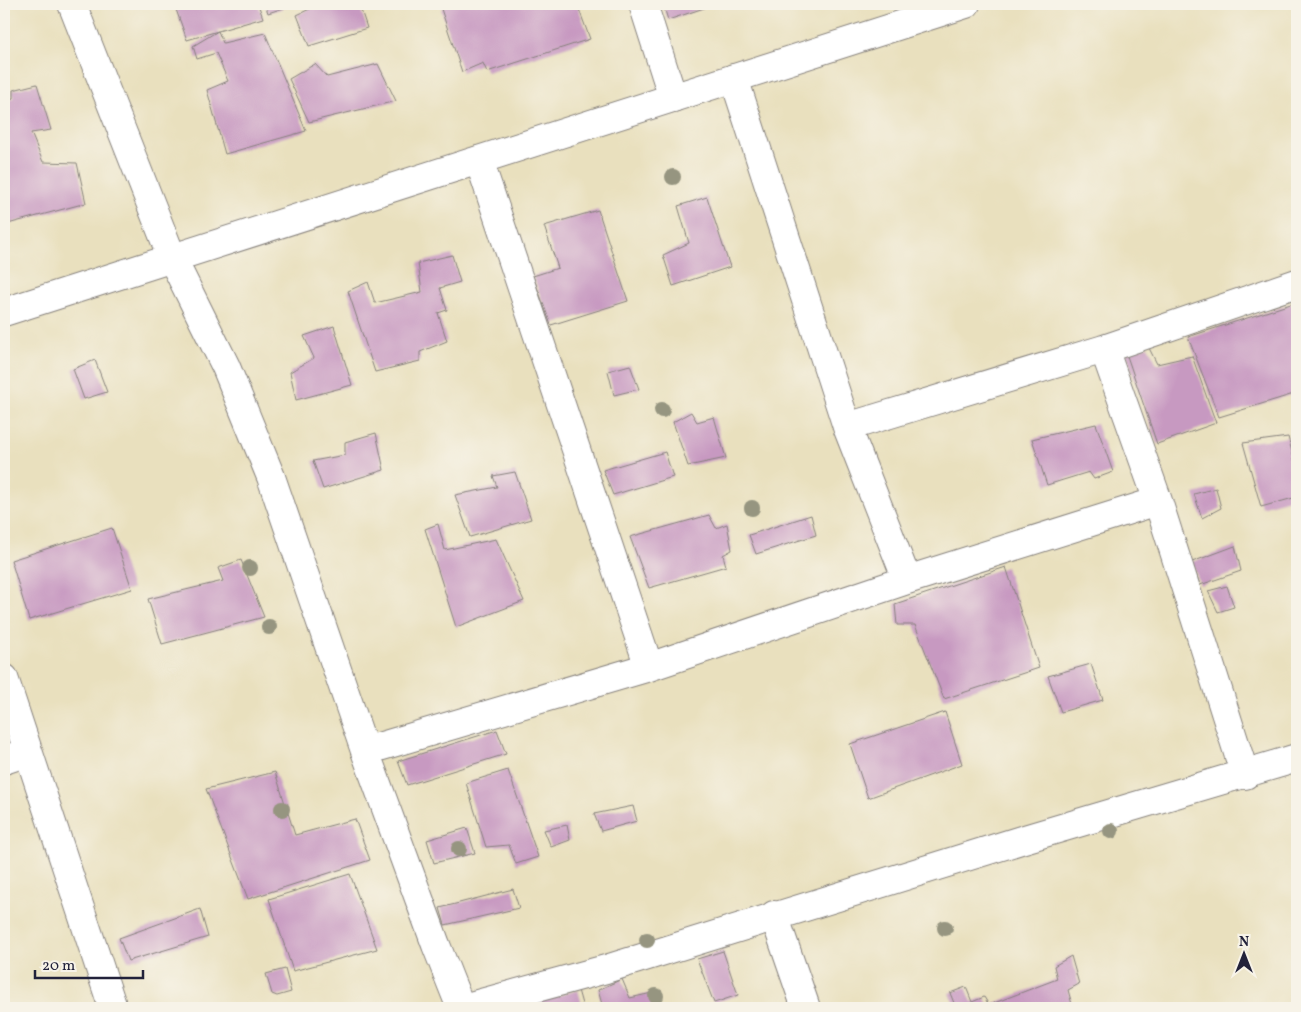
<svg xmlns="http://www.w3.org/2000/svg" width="1301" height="1012" font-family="Vollkorn,serif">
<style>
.building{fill:#c799c1}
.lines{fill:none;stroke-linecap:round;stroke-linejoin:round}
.minor-casing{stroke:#86817c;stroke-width:30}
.tertiary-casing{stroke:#86817c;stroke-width:30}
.minor{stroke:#fff;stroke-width:28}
.tertiary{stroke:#fff;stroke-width:28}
.tree{fill:#969580}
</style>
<rect width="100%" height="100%" fill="#f7f3e8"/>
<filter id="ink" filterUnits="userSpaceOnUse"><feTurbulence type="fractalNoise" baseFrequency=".02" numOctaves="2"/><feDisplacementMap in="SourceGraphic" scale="10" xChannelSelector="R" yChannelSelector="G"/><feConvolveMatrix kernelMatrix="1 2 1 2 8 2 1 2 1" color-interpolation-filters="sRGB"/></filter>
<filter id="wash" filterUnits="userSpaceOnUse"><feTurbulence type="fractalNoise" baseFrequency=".0096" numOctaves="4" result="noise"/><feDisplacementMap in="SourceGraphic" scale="20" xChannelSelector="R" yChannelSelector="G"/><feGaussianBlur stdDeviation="1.12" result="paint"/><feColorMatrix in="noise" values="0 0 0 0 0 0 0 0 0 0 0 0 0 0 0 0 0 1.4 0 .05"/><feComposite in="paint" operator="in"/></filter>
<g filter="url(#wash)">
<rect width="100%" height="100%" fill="#e9e0be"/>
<g id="blocks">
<path class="building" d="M 174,4 L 258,4 L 263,18 L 187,40 Z
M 265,4 L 296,4 L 268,13 Z
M 320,4 L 359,4 L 367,28 L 309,46 L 297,15 Z
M 450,4 L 577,4 L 590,39 L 487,72 L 483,63 L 462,72 L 441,9 Z
M 663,4 L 716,4 L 668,20 Z
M 218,31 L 223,43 L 265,33 L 306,131 L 225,154 L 207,90 L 228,81 L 216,53 L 197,59 L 193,46 Z
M 315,64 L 327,77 L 378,64 L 396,101 L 309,122 L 289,79 Z
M 37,84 L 51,130 L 31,133 L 43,162 L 77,163 L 86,203 L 4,225 L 4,101 L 13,98 L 13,90 Z
M 707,197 L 730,267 L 673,286 L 663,255 L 689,243 L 678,206 Z
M 598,210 L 628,301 L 551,325 L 533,276 L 558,268 L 544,226 Z
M 452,255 L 460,282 L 440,288 L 447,310 L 438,313 L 447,341 L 420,352 L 420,361 L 375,372 L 348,291 L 368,282 L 375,303 L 422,292 L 418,263 Z
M 1297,302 L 1297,393 L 1219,417 L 1188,337 Z
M 334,326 L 352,385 L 296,400 L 290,372 L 314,358 L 304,336 Z
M 1148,346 L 1157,364 L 1192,356 L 1216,423 L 1157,444 L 1126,353 Z
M 95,360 L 107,392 L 84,399 L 73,369 Z
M 630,365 L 639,389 L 614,395 L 608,371 Z
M 691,412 L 697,422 L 714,417 L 726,458 L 688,466 L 673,422 Z
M 1096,424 L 1113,472 L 1094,479 L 1089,472 L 1047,485 L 1032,439 Z
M 376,433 L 384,470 L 323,489 L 313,461 L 345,455 L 345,442 Z
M 1288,437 L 1297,470 L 1297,497 L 1261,507 L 1243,443 Z
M 665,452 L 673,477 L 613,495 L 603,470 Z
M 515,472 L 531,519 L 470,537 L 455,495 L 497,487 L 493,476 Z
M 1216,488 L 1221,508 L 1202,518 L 1194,494 Z
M 709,515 L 716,528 L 727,524 L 732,550 L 723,555 L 726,566 L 649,588 L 630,537 Z
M 811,515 L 816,535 L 756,554 L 749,535 Z
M 438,524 L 445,550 L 496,539 L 524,601 L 456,627 L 425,529 Z
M 112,528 L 132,589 L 29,620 L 11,560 Z
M 1235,546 L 1241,571 L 1200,585 L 1192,562 Z
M 241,560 L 264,617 L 162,644 L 148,599 L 223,581 L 218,568 Z
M 1006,567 L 1039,668 L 944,699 L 915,625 L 897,625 L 895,604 Z
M 1227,586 L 1234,607 L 1218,612 L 1208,591 Z
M 1091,664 L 1103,700 L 1061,712 L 1048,676 Z
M 945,712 L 962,764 L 868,798 L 850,744 Z
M 497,730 L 506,754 L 407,785 L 398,761 Z
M 508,770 L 538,857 L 516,864 L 509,845 L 486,847 L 466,783 Z
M 275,772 L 295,835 L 355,819 L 370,860 L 248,899 L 206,789 Z
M 633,806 L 637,821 L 601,831 L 594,814 Z
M 567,825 L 570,840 L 551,847 L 544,830 Z
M 467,828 L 475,853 L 434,863 L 427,840 Z
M 350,874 L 377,949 L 293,971 L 269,899 Z
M 513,889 L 519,908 L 445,925 L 440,908 Z
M 200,909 L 208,937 L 128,961 L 119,938 Z
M 723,951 L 738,995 L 714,1003 L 697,959 Z
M 1071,956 L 1079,984 L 1068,990 L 1073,1008 L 956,1008 L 950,993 L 966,987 L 972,1002 L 984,997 L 989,1005 L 1057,979 L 1054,966 Z
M 285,969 L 291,992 L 277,996 L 272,994 L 266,974 Z
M 622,979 L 630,998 L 652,993 L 655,1008 L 603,1008 L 598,990 Z
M 578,990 L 583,1008 L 516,1008 Z"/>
</g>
</g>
<g filter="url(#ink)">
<use href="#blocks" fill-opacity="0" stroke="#86817c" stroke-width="1"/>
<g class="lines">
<defs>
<path id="minor" d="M 72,4 L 172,258 L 226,367 L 271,477 L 365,751 L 436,945 L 461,1008
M 643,4 L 673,98
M 734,78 L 847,427 L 907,580
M 479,160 L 649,667
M 1104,349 L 1158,501 L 1245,775
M 847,427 L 1104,349 L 1297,283
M 4,678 L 113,1008
M 365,751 L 649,667 L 907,580 L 1158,501
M 4,760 L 28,752
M 774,915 L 806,1008
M 463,1008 L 606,969 L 1021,840 L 1297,758"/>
<path id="tertiary" d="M 4,312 L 966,4"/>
</defs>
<use href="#minor" class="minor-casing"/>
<use href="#tertiary" class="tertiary-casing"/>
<use href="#minor" class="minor"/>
<use href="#tertiary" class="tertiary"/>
</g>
<g class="tree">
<circle cx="673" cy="177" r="8"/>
<circle cx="662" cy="410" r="8"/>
<circle cx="752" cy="508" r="8"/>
<circle cx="250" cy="568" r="8"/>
<circle cx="269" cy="627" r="8"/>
<circle cx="282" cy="809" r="8"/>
<circle cx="1111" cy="831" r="8"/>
<circle cx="459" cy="849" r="8"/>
<circle cx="945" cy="928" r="8"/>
<circle cx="647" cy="940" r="8"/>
<circle cx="656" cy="996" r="8"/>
</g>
</g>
<rect width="1301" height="1012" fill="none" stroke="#f7f3e8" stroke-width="20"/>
<g transform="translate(1244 954)" stroke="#f7f3e8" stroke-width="4" paint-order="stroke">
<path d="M0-4L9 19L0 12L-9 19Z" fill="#22223b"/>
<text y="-8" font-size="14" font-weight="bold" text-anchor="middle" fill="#22223b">N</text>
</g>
<path d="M35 970v8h108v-8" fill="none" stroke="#22223b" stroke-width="2.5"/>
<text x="42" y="970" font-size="15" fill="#22223b" stroke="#f7f3e8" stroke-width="4" paint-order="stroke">20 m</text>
</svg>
